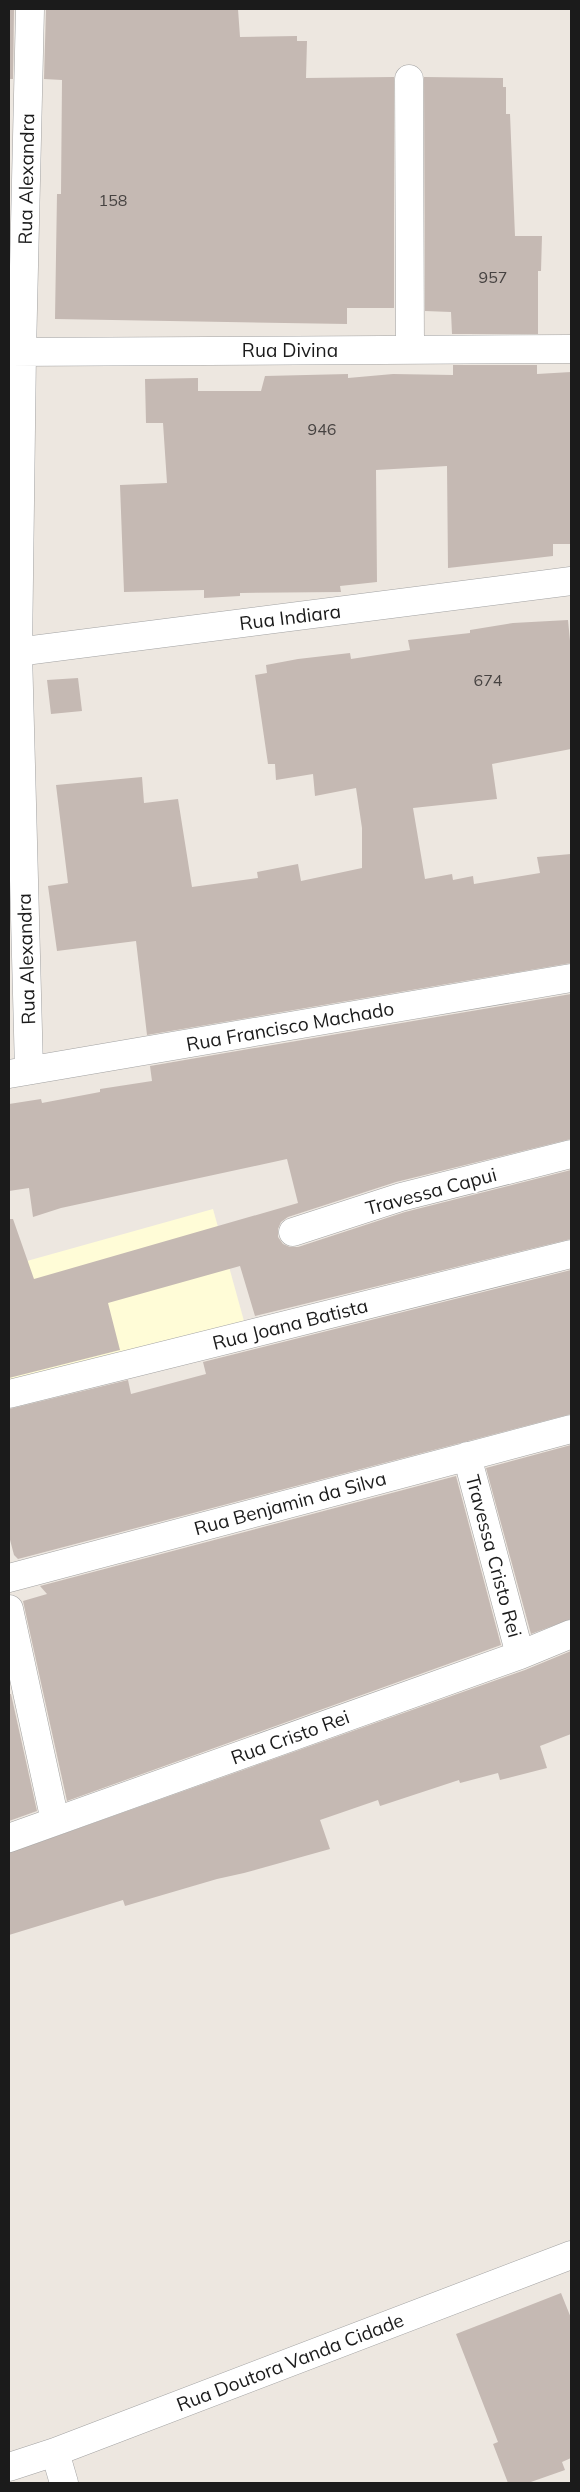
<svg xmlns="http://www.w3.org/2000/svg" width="580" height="2492" font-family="Mulish,sans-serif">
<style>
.education{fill:#fffcd7}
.building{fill:#c5b9b3}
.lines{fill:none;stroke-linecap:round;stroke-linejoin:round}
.minor-casing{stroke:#a2a2a2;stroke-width:29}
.minor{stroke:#fff;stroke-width:28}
.labels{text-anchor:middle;stroke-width:5;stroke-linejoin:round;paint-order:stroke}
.number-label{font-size:16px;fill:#464241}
.street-label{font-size:19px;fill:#1b1b1b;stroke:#fff}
</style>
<rect width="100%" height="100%" fill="#ede7e0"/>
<path class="education" d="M 213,1209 L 244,1321 L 9,1388 L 9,1266 Z"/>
<path class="building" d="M 9,9 L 14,9 L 13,79 L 9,79 Z
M 46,9 L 238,9 L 240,37 L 297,36 L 297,41 L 307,41 L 306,78 L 394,77 L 394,308 L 347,308 L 347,324 L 55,319 L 57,194 L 61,194 L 62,80 L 44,79 Z
M 424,77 L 503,78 L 503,87 L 506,87 L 506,114 L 510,114 L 515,236 L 542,236 L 541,271 L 538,271 L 538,334 L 452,334 L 451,312 L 425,311 Z
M 453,365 L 537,365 L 537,374 L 571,372 L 571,544 L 553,544 L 553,556 L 448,568 L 447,466 L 376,470 L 377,582 L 340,586 L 341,592 L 240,593 L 240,596 L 204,598 L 204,590 L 124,592 L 120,485 L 167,483 L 163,423 L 146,423 L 145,379 L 198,378 L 198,391 L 261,391 L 265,376 L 348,374 L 348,378 L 393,374 L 453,375 Z
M 568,620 L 571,651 L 571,749 L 492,764 L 497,799 L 413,808 L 425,879 L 452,874 L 453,880 L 473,876 L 474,884 L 540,873 L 537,857 L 571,854 L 571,963 L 147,1035 L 136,941 L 57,951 L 48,886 L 68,883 L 56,785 L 142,777 L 144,803 L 178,799 L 192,887 L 258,878 L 257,872 L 298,864 L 301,881 L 362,868 L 362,828 L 356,788 L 315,796 L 313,774 L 276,780 L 275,764 L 268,764 L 255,675 L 267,673 L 266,665 L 298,659 L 350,653 L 351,659 L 410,650 L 408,640 L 470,633 L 470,630 L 513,623 Z
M 78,678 L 82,711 L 51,714 L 47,680 Z
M 571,994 L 571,1139 L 396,1182 L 288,1217 L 281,1222 L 278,1229 L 278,1237 L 283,1244 L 290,1247 L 298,1247 L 405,1212 L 571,1170 L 571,1239 L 255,1316 L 240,1266 L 108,1303 L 120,1350 L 9,1378 L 9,1219 L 13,1219 L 34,1279 L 298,1203 L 287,1159 L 61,1208 L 33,1217 L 29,1188 L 9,1191 L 9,1104 L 41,1099 L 42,1103 L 100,1092 L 100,1089 L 152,1081 L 150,1066 Z
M 571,1270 L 571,1414 L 18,1559 L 14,1555 L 9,1536 L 9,1409 L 128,1380 L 131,1394 L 206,1374 L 203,1362 Z
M 571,1445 L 571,1619 L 531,1634 L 486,1468 Z
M 456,1476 L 501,1645 L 67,1801 L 23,1601 L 47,1594 L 40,1586 Z
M 571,1651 L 571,1734 L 540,1746 L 547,1768 L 500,1780 L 498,1773 L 460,1783 L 459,1780 L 380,1806 L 378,1800 L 320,1820 L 330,1849 L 244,1873 L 217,1879 L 125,1906 L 123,1900 L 9,1935 L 9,1853 L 525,1670 Z
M 9,1694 L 11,1694 L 37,1811 L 9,1821 Z
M 561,2293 L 571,2318 L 571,2458 L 562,2462 L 565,2470 L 528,2483 L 508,2483 L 493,2444 L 498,2442 L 456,2334 Z"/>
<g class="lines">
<defs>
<path id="minor" d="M 409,79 L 410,350
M 9,352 L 571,349
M 9,653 L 571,581
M 29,1070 L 18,652 L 22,352 L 30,9
M 9,1074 L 571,978
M 293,1232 L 401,1197 L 571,1154
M 9,1394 L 571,1254
M 467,1456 L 520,1655
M 9,1578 L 571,1429
M 9,1609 L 55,1821
M 9,1838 L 520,1655 L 571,1634
M 55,2452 L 64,2483
M 9,2467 L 55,2452 L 571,2255"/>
</defs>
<use href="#minor" class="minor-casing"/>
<use href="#minor" class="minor"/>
</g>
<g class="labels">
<g class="number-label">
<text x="113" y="206">158</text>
<text x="493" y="283">957</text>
<text x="322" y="435">946</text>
<text x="488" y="686">674</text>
</g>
<g class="street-label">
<text transform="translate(26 179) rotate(-89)" y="7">Rua Alexandra</text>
<text x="290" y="357">Rua Divina</text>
<text transform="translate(290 617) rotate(-7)" y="7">Rua Indiara</text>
<text transform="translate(26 959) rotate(-92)" y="7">Rua Alexandra</text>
<text transform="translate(290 1026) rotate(-10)" y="7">Rua Francisco Machado</text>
<text transform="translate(431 1191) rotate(-15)" y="7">Travessa Capui</text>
<text transform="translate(290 1324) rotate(-14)" y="7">Rua Joana Batista</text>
<text transform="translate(290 1503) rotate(-15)" y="7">Rua Benjamin da Silva</text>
<text transform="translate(494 1556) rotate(75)" y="7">Travessa Cristo Rei</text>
<text transform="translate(290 1737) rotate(-20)" y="7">Rua Cristo Rei</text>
<text transform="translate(290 2362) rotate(-21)" y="7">Rua Doutora Vanda Cidade</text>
</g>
</g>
<rect width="580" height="2492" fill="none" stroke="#1b1b1b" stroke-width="20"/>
</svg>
